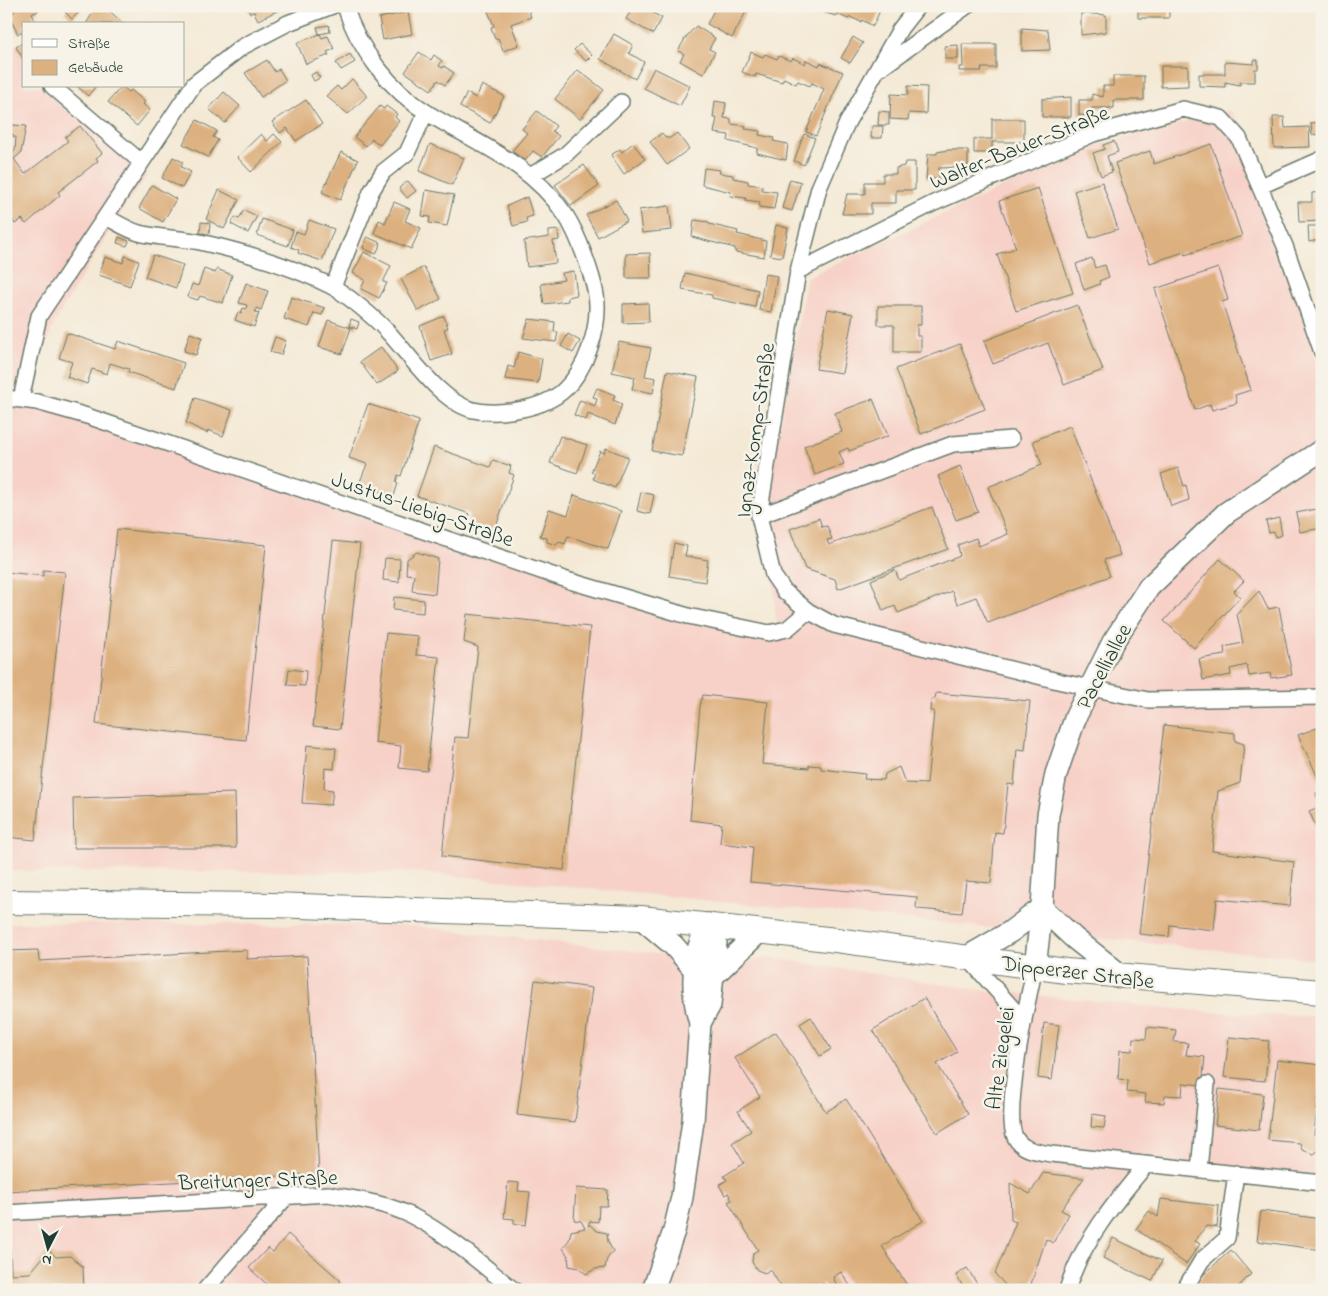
<svg xmlns="http://www.w3.org/2000/svg" width="1328" height="1296" font-family="'Indie Flower',sans-serif">
<style>
.built{fill:#f7d1c8}
.building{fill:#ddb07f}
.lines{fill:none;stroke-linecap:round;stroke-linejoin:round}
.minor-casing{stroke:#6a796c;stroke-width:18}
.secondary-casing{stroke:#6a796c;stroke-width:24}
.primary-casing{stroke:#6a796c;stroke-width:26}
.minor{stroke:#fff;stroke-width:15}
.secondary{stroke:#fff;stroke-width:21}
.primary{stroke:#fff;stroke-width:24}
.labels{text-anchor:middle;stroke-width:5;stroke-linejoin:round;paint-order:stroke}
.street-label{font-size:22px;fill:#1f3d34;stroke:#f7f3e8}
</style>
<rect width="100%" height="100%" fill="#f7f3e8"/>
<filter id="ink" filterUnits="userSpaceOnUse"><feTurbulence type="fractalNoise" baseFrequency=".02" numOctaves="2"/><feDisplacementMap in="SourceGraphic" scale="10" xChannelSelector="R" yChannelSelector="G"/><feConvolveMatrix kernelMatrix="1 2 1 2 8 2 1 2 1" color-interpolation-filters="sRGB"/></filter>
<filter id="wash" filterUnits="userSpaceOnUse"><feTurbulence type="fractalNoise" baseFrequency=".0096" numOctaves="4" result="noise"/><feDisplacementMap in="SourceGraphic" scale="20" xChannelSelector="R" yChannelSelector="G"/><feGaussianBlur stdDeviation="1.12" result="paint"/><feColorMatrix in="noise" values="0 0 0 0 0 0 0 0 0 0 0 0 0 0 0 0 0 1.4 0 .05"/><feComposite in="paint" operator="in"/></filter>
<g filter="url(#wash)">
<rect width="100%" height="100%" fill="#f4e9d5"/>
<path class="built" d="M 6,32 L 24,61 L 24,86 L 40,86 L 147,176 L 126,204 L 58,316 L 23,392 L 498,550 L 718,617 L 777,632 L 767,495 L 807,277 L 1087,148 L 1230,110 L 1256,150 L 1322,349 L 1322,960 L 416,872 L 6,871 Z
M 6,923 L 405,925 L 667,955 L 746,960 L 772,958 L 972,989 L 1209,1012 L 1322,1017 L 1322,1183 L 1146,1165 L 1066,1290 L 985,1290 L 981,1284 L 984,1290 L 6,1290 Z"/>
<g id="blocks">
<path class="building" d="M 15,6 L 36,6 L 38,11 L 32,14 L 37,24 L 24,24 L 24,31 L 18,34 L 8,15 L 14,12 L 12,8 Z
M 70,6 L 79,6 L 82,9 L 72,19 L 65,12 Z
M 97,6 L 104,6 L 124,24 L 86,24 Z
M 246,6 L 287,6 L 258,20 L 254,12 L 250,13 Z
M 486,6 L 527,6 L 531,17 L 511,24 L 519,45 L 503,51 L 498,38 L 495,39 L 491,27 L 494,26 Z
M 634,6 L 657,6 L 653,13 L 662,18 L 653,34 L 626,19 Z
M 716,6 L 743,6 L 747,10 L 732,38 L 707,24 Z
M 802,6 L 882,6 L 873,26 L 862,20 L 861,22 L 850,17 L 848,19 L 837,14 L 836,16 Z
M 1138,6 L 1169,6 L 1169,18 L 1138,18 Z
M 408,12 L 412,34 L 383,40 L 379,18 Z
M 1081,13 L 1106,15 L 1106,32 L 1081,35 Z
M 329,25 L 330,32 L 319,34 L 317,27 Z
M 696,26 L 715,38 L 709,49 L 715,52 L 703,74 L 680,61 L 684,54 L 678,51 L 686,37 Z
M 1022,28 L 1048,30 L 1050,50 L 1022,51 Z
M 320,34 L 322,38 L 328,36 L 334,49 L 327,52 L 329,55 L 306,64 L 297,43 Z
M 614,34 L 633,45 L 629,53 L 644,62 L 635,79 L 600,59 Z
M 853,37 L 863,43 L 850,63 L 841,58 Z
M 24,42 L 24,60 L 16,47 Z
M 580,44 L 592,55 L 586,61 L 574,50 Z
M 962,44 L 996,44 L 996,68 L 981,68 L 982,71 L 959,71 L 959,67 L 963,67 Z
M 958,45 L 958,59 L 945,59 L 945,46 Z
M 419,52 L 431,60 L 434,55 L 442,61 L 439,66 L 443,68 L 444,66 L 454,73 L 445,85 L 438,80 L 431,90 L 405,72 Z
M 751,52 L 763,57 L 765,54 L 777,59 L 779,56 L 791,61 L 793,58 L 805,64 L 806,60 L 819,66 L 820,63 L 843,72 L 816,136 L 806,132 L 824,89 L 812,83 L 810,86 L 798,81 L 796,84 L 784,78 L 782,82 L 756,74 L 755,77 L 742,72 Z
M 350,54 L 355,62 L 341,70 L 336,63 Z
M 267,60 L 275,72 L 279,69 L 286,80 L 261,97 L 245,73 Z
M 1254,60 L 1258,60 L 1258,69 L 1255,69 L 1255,82 L 1240,82 L 1240,85 L 1225,82 L 1225,87 L 1199,86 L 1199,74 L 1225,74 L 1225,62 L 1254,64 Z
M 1161,66 L 1188,66 L 1188,86 L 1161,87 Z
M 654,68 L 690,86 L 680,106 L 644,88 Z
M 578,70 L 604,90 L 580,119 L 555,99 Z
M 316,72 L 320,78 L 314,81 L 311,75 Z
M 1113,76 L 1144,76 L 1144,100 L 1114,100 L 1114,108 L 1092,108 L 1092,116 L 1079,115 L 1079,100 L 1092,100 L 1092,94 L 1103,97 L 1103,86 L 1113,86 Z
M 352,79 L 367,96 L 348,114 L 326,96 L 337,86 L 341,90 Z
M 482,85 L 504,96 L 490,123 L 460,107 L 467,93 L 476,98 Z
M 77,86 L 96,86 L 88,96 Z
M 122,86 L 129,92 L 131,90 L 145,102 L 143,104 L 150,110 L 137,126 L 108,102 Z
M 908,86 L 927,87 L 926,114 L 909,113 L 908,120 L 890,119 L 891,94 L 908,95 Z
M 224,92 L 240,106 L 225,123 L 209,109 Z
M 1071,97 L 1071,117 L 1042,117 L 1042,99 Z
M 306,100 L 322,124 L 296,141 L 287,128 L 280,133 L 272,122 Z
M 715,101 L 726,103 L 724,118 L 731,119 L 731,124 L 746,126 L 745,129 L 760,131 L 759,135 L 774,138 L 773,141 L 788,144 L 786,160 L 757,153 L 757,148 L 728,141 L 729,135 L 714,133 L 717,118 L 713,118 Z
M 380,106 L 384,109 L 386,106 L 397,114 L 395,117 L 399,121 L 380,145 L 372,139 L 366,146 L 354,137 Z
M 537,111 L 556,126 L 552,131 L 559,136 L 542,157 L 533,151 L 525,161 L 512,151 L 527,133 L 522,129 Z
M 879,111 L 889,112 L 889,125 L 878,125 Z
M 1273,117 L 1284,117 L 1285,128 L 1309,127 L 1310,147 L 1274,148 Z
M 992,119 L 1024,119 L 1024,142 L 992,142 L 992,153 L 974,153 L 974,139 L 992,139 Z
M 197,120 L 217,131 L 213,137 L 218,140 L 208,157 L 183,144 Z
M 1322,122 L 1322,134 L 1312,135 L 1311,123 Z
M 14,125 L 26,126 L 21,153 L 14,159 L 25,174 L 68,141 L 65,137 L 80,126 L 102,153 L 96,158 L 98,161 L 58,192 L 60,195 L 26,224 L 22,219 L 15,224 L 6,212 L 6,150 L 10,154 L 15,151 L 16,137 L 13,137 L 13,134 L 6,133 L 6,126 Z
M 872,126 L 883,126 L 882,138 L 871,138 Z
M 662,133 L 666,138 L 670,138 L 677,133 L 689,149 L 667,165 L 650,142 Z
M 261,134 L 267,141 L 274,134 L 282,142 L 251,172 L 237,157 Z
M 804,134 L 815,138 L 804,165 L 794,161 Z
M 1114,141 L 1118,152 L 1107,156 L 1112,172 L 1101,176 L 1093,153 L 1105,149 L 1103,145 Z
M 633,143 L 645,159 L 624,174 L 611,155 L 620,149 L 622,152 Z
M 430,144 L 464,158 L 452,185 L 419,171 Z
M 1211,144 L 1242,236 L 1185,255 L 1184,252 L 1150,263 L 1115,163 L 1150,151 L 1154,164 Z
M 949,150 L 968,150 L 968,167 L 939,168 L 939,179 L 926,179 L 928,154 L 937,154 L 937,152 Z
M 341,152 L 358,160 L 340,200 L 322,192 Z
M 173,157 L 183,162 L 181,167 L 191,172 L 182,188 L 162,178 Z
M 905,162 L 915,162 L 915,190 L 896,190 L 896,203 L 871,203 L 871,214 L 842,214 L 847,194 L 865,194 L 865,182 L 883,182 L 883,174 L 896,174 L 896,168 L 904,166 Z
M 584,165 L 599,186 L 571,206 L 555,185 Z
M 704,168 L 720,170 L 719,173 L 733,175 L 733,178 L 748,181 L 748,184 L 762,186 L 762,190 L 777,192 L 774,209 L 759,207 L 760,202 L 745,200 L 746,198 L 730,196 L 731,192 L 702,185 Z
M 790,179 L 801,182 L 792,211 L 782,208 Z
M 408,181 L 416,191 L 407,198 L 399,188 Z
M 1102,182 L 1118,229 L 1090,238 L 1074,191 Z
M 152,185 L 176,199 L 163,222 L 139,208 Z
M 1038,188 L 1073,293 L 1016,311 L 997,254 L 1016,248 L 999,201 Z
M 219,190 L 239,200 L 224,229 L 206,219 Z
M 426,190 L 454,195 L 447,226 L 429,223 L 430,217 L 422,216 Z
M 1322,192 L 1322,221 L 1299,222 L 1298,202 L 1312,202 L 1312,193 Z
M 527,197 L 533,216 L 526,218 L 527,222 L 513,226 L 507,206 Z
M 616,200 L 627,221 L 598,237 L 586,215 Z
M 394,202 L 410,209 L 405,221 L 421,228 L 411,249 L 374,233 L 379,220 L 385,223 Z
M 669,206 L 672,230 L 642,233 L 639,210 Z
M 244,210 L 257,216 L 248,233 L 231,224 L 235,217 L 239,219 Z
M 262,219 L 293,230 L 288,246 L 257,235 Z
M 309,220 L 334,229 L 322,261 L 298,253 L 299,250 L 291,247 L 296,231 L 304,234 Z
M 694,220 L 709,222 L 709,224 L 738,231 L 737,234 L 766,241 L 764,257 L 735,252 L 735,248 L 692,237 Z
M 201,222 L 210,223 L 209,234 L 200,233 Z
M 776,225 L 788,228 L 782,257 L 770,255 Z
M 1308,226 L 1322,226 L 1322,239 L 1309,242 Z
M 558,230 L 559,240 L 553,241 L 556,263 L 527,267 L 524,241 L 549,237 L 549,231 Z
M 119,237 L 129,241 L 127,246 L 117,243 Z
M 367,237 L 381,243 L 376,254 L 363,248 Z
M 364,252 L 391,266 L 383,282 L 387,283 L 379,298 L 361,289 L 365,280 L 353,273 Z
M 650,253 L 651,278 L 626,278 L 626,254 Z
M 153,255 L 183,265 L 176,288 L 145,277 Z
M 125,256 L 139,261 L 130,286 L 99,275 L 105,257 L 123,263 Z
M 1092,258 L 1095,268 L 1105,265 L 1109,277 L 1099,281 L 1100,284 L 1084,290 L 1076,264 Z
M 424,267 L 441,299 L 418,311 L 401,279 Z
M 1218,268 L 1228,300 L 1222,302 L 1251,390 L 1235,395 L 1237,403 L 1212,410 L 1210,404 L 1195,410 L 1155,289 Z
M 204,269 L 215,273 L 217,269 L 232,275 L 223,303 L 200,296 L 198,300 L 188,297 L 192,284 L 198,286 Z
M 574,271 L 577,295 L 568,297 L 568,301 L 544,304 L 541,284 L 564,280 L 562,273 Z
M 685,273 L 758,290 L 755,307 L 712,298 L 712,295 L 682,290 Z
M 765,274 L 777,276 L 771,312 L 759,310 Z
M 246,283 L 268,291 L 261,310 L 256,308 L 255,312 L 259,313 L 254,327 L 235,320 L 238,312 L 241,313 L 243,308 L 246,309 L 247,305 L 239,303 Z
M 291,297 L 325,308 L 322,315 L 314,313 L 309,327 L 284,319 Z
M 648,303 L 649,322 L 623,323 L 623,304 Z
M 1077,305 L 1103,370 L 1064,385 L 1048,343 L 993,364 L 984,341 Z
M 878,306 L 921,306 L 921,325 L 917,325 L 917,336 L 921,336 L 921,352 L 894,352 L 894,325 L 878,325 Z
M 828,309 L 853,314 L 842,373 L 816,369 Z
M 444,316 L 448,328 L 444,329 L 452,354 L 431,361 L 420,326 Z
M 351,319 L 359,322 L 357,329 L 349,326 Z
M 529,319 L 555,322 L 554,332 L 558,332 L 556,342 L 523,338 Z
M 328,320 L 351,328 L 342,354 L 319,347 Z
M 67,333 L 115,349 L 118,341 L 184,363 L 176,388 L 128,372 L 129,369 L 110,363 L 107,374 L 92,369 L 87,384 L 67,377 L 72,362 L 59,358 Z
M 190,333 L 202,337 L 196,355 L 184,351 Z
M 568,334 L 580,341 L 573,353 L 561,346 Z
M 275,337 L 286,341 L 281,355 L 270,352 Z
M 619,342 L 651,348 L 645,376 L 656,378 L 653,393 L 632,389 L 635,377 L 612,372 Z
M 960,344 L 985,409 L 921,434 L 896,369 Z
M 381,347 L 398,371 L 377,385 L 360,362 Z
M 518,352 L 542,359 L 538,383 L 505,379 L 508,366 L 514,368 Z
M 667,371 L 698,377 L 682,456 L 652,451 Z
M 597,388 L 615,395 L 613,400 L 622,404 L 615,425 L 588,414 L 586,420 L 574,415 L 580,400 L 595,406 L 597,399 L 593,397 Z
M 195,398 L 232,410 L 223,436 L 208,430 L 207,433 L 186,423 Z
M 873,399 L 888,436 L 849,451 L 848,448 L 839,452 L 844,464 L 815,475 L 804,446 L 842,432 L 835,413 Z
M 368,404 L 419,421 L 401,476 L 398,475 L 396,482 L 398,483 L 394,496 L 359,484 L 367,464 L 349,458 Z
M 1070,426 L 1120,555 L 1104,560 L 1110,576 L 988,623 L 976,597 L 957,604 L 952,591 L 898,613 L 895,606 L 883,611 L 871,580 L 895,570 L 899,580 L 960,556 L 958,545 L 976,538 L 979,546 L 1008,534 L 988,487 L 1042,465 L 1033,441 Z
M 560,436 L 587,445 L 577,473 L 550,463 Z
M 434,447 L 490,467 L 493,460 L 511,466 L 509,473 L 514,475 L 494,532 L 467,522 L 470,514 L 417,496 Z
M 606,448 L 628,457 L 615,488 L 593,479 L 595,473 L 591,472 L 600,451 L 604,453 Z
M 960,466 L 978,512 L 956,520 L 938,476 Z
M 1178,468 L 1184,486 L 1186,485 L 1189,500 L 1171,506 L 1161,474 Z
M 641,492 L 654,495 L 650,514 L 637,511 Z
M 574,495 L 621,511 L 608,549 L 568,536 L 565,544 L 559,542 L 556,545 L 547,542 L 547,538 L 540,536 L 549,509 L 568,515 Z
M 932,507 L 948,549 L 838,589 L 835,579 L 805,569 L 790,529 L 819,518 L 822,527 L 827,526 L 832,539 L 827,540 L 829,545 Z
M 1322,508 L 1322,528 L 1300,532 L 1296,513 Z
M 1279,518 L 1282,535 L 1275,537 L 1274,532 L 1269,533 L 1266,521 Z
M 117,529 L 266,545 L 246,740 L 96,724 Z
M 333,541 L 360,544 L 340,729 L 313,726 Z
M 674,543 L 687,546 L 685,556 L 708,560 L 705,582 L 669,576 Z
M 417,552 L 438,559 L 435,594 L 412,591 L 414,575 L 406,574 L 407,559 Z
M 385,558 L 400,559 L 399,582 L 383,580 Z
M 1220,559 L 1244,581 L 1234,591 L 1240,597 L 1194,648 L 1164,621 Z
M 43,570 L 65,572 L 35,840 L 6,837 L 6,572 L 43,576 Z
M 1259,591 L 1268,609 L 1279,607 L 1292,675 L 1271,678 L 1270,673 L 1249,676 L 1247,665 L 1230,669 L 1231,675 L 1203,680 L 1199,659 L 1225,655 L 1224,647 L 1243,643 L 1237,614 Z
M 394,597 L 424,600 L 423,613 L 393,610 Z
M 467,614 L 590,627 L 564,870 L 442,856 L 455,737 L 468,738 L 478,647 L 464,642 Z
M 386,633 L 418,636 L 416,655 L 439,657 L 427,771 L 399,768 L 401,746 L 375,743 Z
M 289,669 L 306,671 L 305,686 L 287,685 Z
M 936,693 L 1030,701 L 1025,750 L 1017,749 L 1014,785 L 1008,784 L 1003,833 L 995,832 L 991,883 L 966,881 L 962,913 L 918,909 L 916,907 L 917,897 L 750,882 L 753,847 L 720,843 L 722,824 L 690,820 L 700,706 L 703,695 L 768,702 L 762,764 L 809,768 L 809,765 L 821,766 L 821,769 L 865,774 L 864,779 L 884,780 L 885,774 L 899,767 L 905,783 L 927,784 L 934,711 L 930,711 L 931,699 L 935,699 Z
M 1164,725 L 1235,733 L 1235,741 L 1244,744 L 1240,783 L 1218,791 L 1212,851 L 1294,862 L 1290,906 L 1217,899 L 1214,930 L 1170,925 L 1169,937 L 1139,934 Z
M 1322,726 L 1322,786 L 1298,735 Z
M 307,745 L 336,748 L 334,769 L 325,768 L 324,789 L 333,790 L 331,805 L 302,803 Z
M 1322,790 L 1322,828 L 1317,829 L 1309,811 L 1321,806 L 1316,793 Z
M 235,793 L 236,848 L 74,848 L 73,798 Z
M 38,950 L 39,961 L 247,950 L 247,959 L 307,956 L 319,1174 L 6,1191 L 6,951 Z
M 535,980 L 592,988 L 575,1122 L 517,1115 Z
M 924,998 L 957,1052 L 937,1064 L 968,1114 L 937,1133 L 873,1030 Z
M 811,1017 L 831,1049 L 820,1056 L 800,1024 Z
M 1044,1023 L 1059,1025 L 1052,1080 L 1038,1078 Z
M 1147,1027 L 1176,1030 L 1174,1042 L 1188,1043 L 1186,1055 L 1205,1057 L 1202,1085 L 1183,1083 L 1182,1096 L 1165,1095 L 1164,1103 L 1145,1102 L 1146,1094 L 1127,1092 L 1128,1080 L 1118,1079 L 1120,1050 L 1132,1051 L 1133,1038 L 1146,1039 Z
M 776,1032 L 826,1112 L 846,1099 L 923,1221 L 882,1246 L 910,1290 L 853,1290 L 841,1272 L 833,1277 L 839,1290 L 827,1290 L 823,1283 L 813,1290 L 783,1290 L 770,1269 L 765,1273 L 757,1270 L 752,1262 L 753,1253 L 758,1250 L 728,1202 L 732,1200 L 728,1193 L 725,1195 L 719,1185 L 727,1180 L 724,1176 L 744,1163 L 732,1143 L 751,1131 L 738,1111 L 760,1097 L 735,1058 Z
M 1229,1037 L 1269,1041 L 1265,1081 L 1224,1077 Z
M 1277,1060 L 1322,1065 L 1314,1134 L 1322,1141 L 1321,1148 L 1314,1154 L 1302,1150 L 1300,1143 L 1268,1140 Z
M 1219,1089 L 1263,1094 L 1259,1130 L 1215,1125 Z
M 1092,1114 L 1106,1116 L 1104,1128 L 1091,1127 Z
M 1043,1173 L 1084,1178 L 1061,1210 L 1069,1214 L 1053,1243 L 1046,1239 L 1029,1290 L 1010,1290 L 995,1274 L 1016,1222 L 1011,1220 L 1010,1183 L 1030,1194 Z
M 508,1182 L 519,1183 L 518,1191 L 530,1192 L 526,1225 L 514,1223 L 514,1219 L 504,1218 Z
M 576,1188 L 608,1190 L 607,1206 L 599,1206 L 598,1222 L 590,1221 L 588,1226 L 590,1225 L 597,1231 L 607,1233 L 608,1242 L 613,1251 L 607,1259 L 605,1268 L 595,1269 L 586,1274 L 579,1268 L 569,1266 L 568,1256 L 563,1248 L 569,1240 L 571,1231 L 585,1228 L 581,1221 L 574,1220 Z
M 1161,1199 L 1219,1206 L 1217,1227 L 1206,1226 L 1195,1241 L 1200,1244 L 1186,1264 L 1136,1229 L 1149,1211 L 1158,1217 Z
M 1261,1211 L 1322,1219 L 1322,1250 L 1257,1241 Z
M 288,1234 L 341,1281 L 334,1290 L 270,1290 L 270,1287 L 249,1268 L 268,1248 L 273,1252 Z
M 1113,1238 L 1162,1261 L 1152,1281 L 1103,1258 Z
M 6,1249 L 10,1249 L 11,1274 L 30,1273 L 49,1250 L 56,1257 L 70,1256 L 83,1267 L 84,1290 L 7,1290 Z
M 1231,1250 L 1251,1274 L 1235,1290 L 1194,1290 L 1201,1277 Z
M 967,1268 L 981,1290 L 965,1290 L 956,1275 Z"/>
</g>
</g>
<g filter="url(#ink)">
<use href="#blocks" fill-opacity="0" stroke="#6a796c" stroke-width="1"/>
<g class="lines">
<defs>
<path id="minor" d="M 918,6 L 900,29 L 847,123 L 819,188 L 798,271 L 759,516 L 773,575 L 784,591 L 808,611 L 834,625 L 1062,682 L 1148,700 L 1322,697
M 881,68 L 967,6
M 52,86 L 141,162
M 532,175 L 565,155 L 621,102
M 1261,186 L 1322,159
M 106,217 C 116,222 128,230 139,233 C 158,238 180,238 200,242 C 244,252 290,265 331,286 C 345,293 376,319 387,331 C 410,355 440,402 473,410 C 499,416 545,409 565,389 C 586,369 598,332 597,304 C 596,282 577,231 564,213 C 530,163 478,144 429,114 C 390,90 358,49 345,6
M 798,271 L 934,203 L 1093,134 L 1183,109 L 1221,118 L 1239,138 L 1285,246 L 1322,352
M 333,287 L 371,192 L 383,172 L 407,153 L 426,112
M 6,398 L 37,402 L 87,416 L 570,581 L 688,616 L 769,633 L 787,629 L 808,611
M 21,399 L 39,316 L 194,84 L 242,47 L 288,23 L 332,6
M 759,516 L 953,444 L 1011,439
M 967,957 L 1024,1021
M 1035,967 C 1028,998 1003,1112 1015,1137 C 1021,1150 1038,1152 1051,1154 L 1322,1183
M 1199,1170 L 1207,1084
M 6,1213 L 328,1194 C 356,1199 386,1203 412,1216 C 449,1235 482,1265 514,1290
M 205,1290 L 287,1196
M 1067,1290 C 1081,1243 1115,1202 1146,1165
M 1184,1290 L 1202,1260 L 1227,1238 L 1236,1173"/>
<path id="secondary" d="M 1042,908 L 1074,938 L 1123,977
M 641,918 L 673,945 L 695,970
M 967,957 L 1010,932 L 1042,908
M 1035,967 L 1042,908 L 1048,815 L 1056,774 L 1076,716 L 1113,642 L 1149,587 L 1226,513 L 1322,450
M 712,977 L 760,931
M 700,1023 L 710,1005 L 716,942 L 708,924
M 653,1290 L 674,1231 L 682,1197 L 693,1121 L 700,1023 C 690,990 692,955 708,924"/>
<path id="primary" d="M 6,902 L 272,905 L 641,918 L 836,940 L 1066,971 L 1322,992"/>
</defs>
<use href="#minor" class="minor-casing"/>
<use href="#secondary" class="secondary-casing"/>
<use href="#primary" class="primary-casing"/>
<use href="#minor" class="minor"/>
<use href="#secondary" class="secondary"/>
<use href="#primary" class="primary"/>
</g>
</g>
<g class="labels">
<g class="street-label">
<text transform="translate(1019 146) rotate(-22)" y="8">Walter-Bauer-Straße</text>
<text transform="translate(754 430) rotate(-82)" y="8">Ignaz-Komp-Straße</text>
<text transform="translate(423 508) rotate(19)" y="8">Justus-Liebig-Straße</text>
<text transform="translate(1103 666) rotate(-62)" y="8">Pacelliallee</text>
<text transform="translate(1078 971) rotate(7)" y="8">Dipperzer Straße</text>
<text transform="translate(999 1058) rotate(-82)" y="8">Alte Ziegelei</text>
<text transform="translate(258 1179) rotate(-2)" y="8">Breitunger Straße</text>
</g>
</g>
<rect width="1328" height="1296" fill="none" stroke="#f7f3e8" stroke-width="25"/>
<rect x="22" y="22" width="162" height="65" fill="#f7f3e8" stroke="#a1aaa0"/>
<rect x="32" y="39" width="25" height="8" fill="#ffffff" stroke="#a1aaa0"/>
<text x="68" y="48" font-size="15" fill="#1f3d34">Straße</text>
<rect x="32" y="60" width="25" height="15" fill="#ddb07f" stroke="#a1aaa0"/>
<text x="68" y="72" font-size="15" fill="#1f3d34">Gebäude</text>
<g transform="translate(48 1248) rotate(186)" stroke="#f7f3e8" stroke-width="4" paint-order="stroke">
<path d="M0-4L9 19L0 12L-9 19Z" fill="#1f3d34"/>
<text y="-8" font-size="14" font-weight="bold" text-anchor="middle" fill="#1f3d34">N</text>
</g>
</svg>
